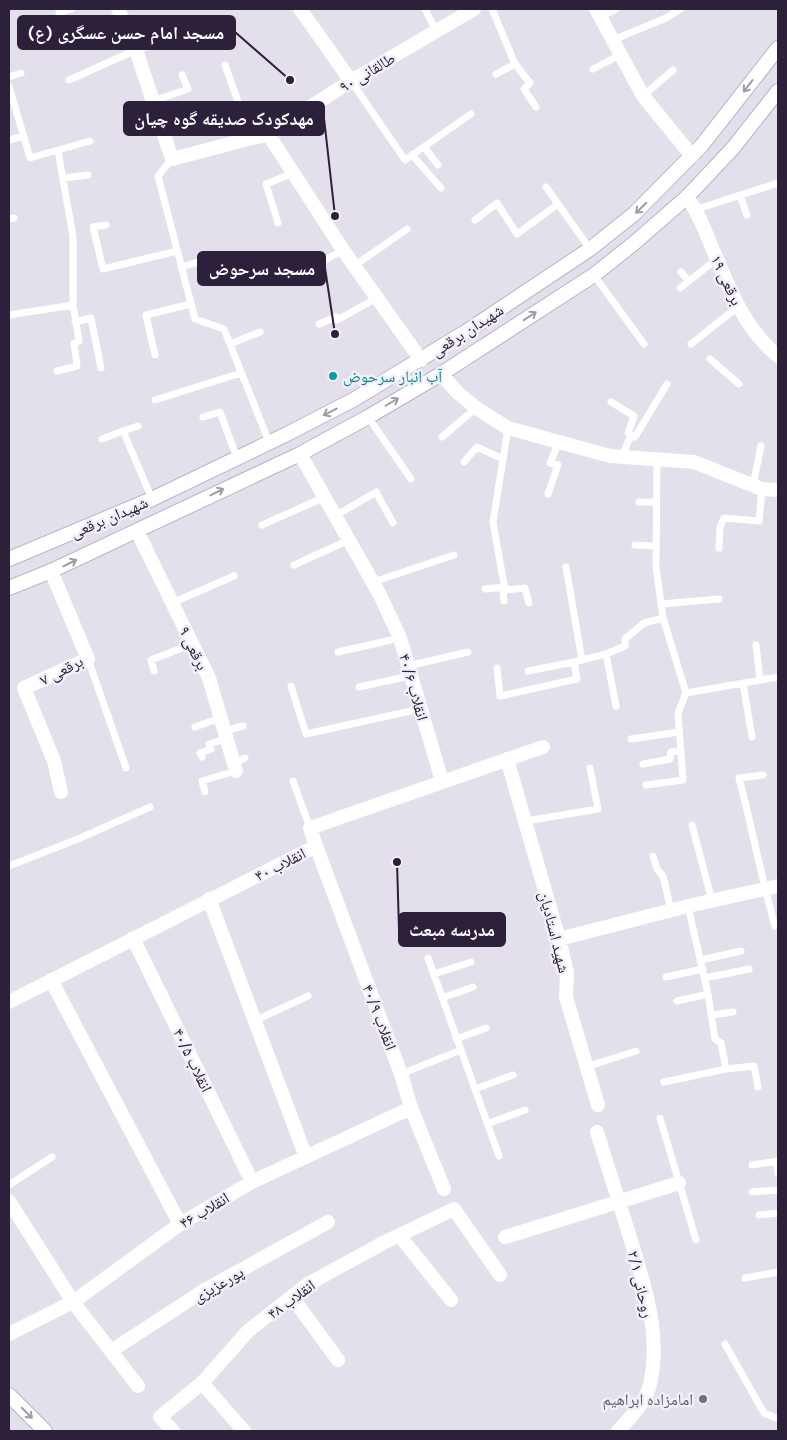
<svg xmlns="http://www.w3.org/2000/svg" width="787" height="1440" font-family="Karla,'Noto Naskh Arabic',sans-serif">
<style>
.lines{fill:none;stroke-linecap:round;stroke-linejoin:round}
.secondary-casing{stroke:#bcb2ca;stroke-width:16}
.service{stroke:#fff;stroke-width:7}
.minor{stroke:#fff;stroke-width:14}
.secondary{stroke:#fff;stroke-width:14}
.oneway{stroke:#a09ba7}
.culture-dot{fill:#0f9aa8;stroke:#f2f0f7;stroke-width:2}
.worship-dot{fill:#6b7280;stroke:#f2f0f7;stroke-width:2}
.labels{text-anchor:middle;stroke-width:5;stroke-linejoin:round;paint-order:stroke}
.street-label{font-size:16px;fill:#2d203b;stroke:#f2f0f7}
.culture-label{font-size:16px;fill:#0d838f;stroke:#f2f0f7;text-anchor:start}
.worship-label{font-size:16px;fill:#5b616d;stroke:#f2f0f7;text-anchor:end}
.leader{fill:none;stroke:#2d203b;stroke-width:2}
.callout-dot{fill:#2d203b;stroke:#f2f0f7;stroke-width:2}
.callout{fill:#2d203b;stroke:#2d203b;stroke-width:2}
.callout-label{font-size:18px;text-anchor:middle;font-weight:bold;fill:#fff}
</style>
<rect width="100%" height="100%" fill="#e3dfeb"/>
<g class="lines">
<defs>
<path id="secondary" d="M 9,559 L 152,499 L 287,434 L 353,400 L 467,331 L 590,249 L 634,214 L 702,145 L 778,48
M 9,588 L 51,571 L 300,454 L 368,417 L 441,374 L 594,275 L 633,244 L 687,197 L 733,148 L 778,91
M 9,1395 L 45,1431"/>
</defs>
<use href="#secondary" class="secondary-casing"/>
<path class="service" d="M 425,9 L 436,31
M 492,9 L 515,64 L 530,83 L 524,89 L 536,107
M 59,13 L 71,9
M 600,17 L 616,9
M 613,40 L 666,18 L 681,9
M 225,65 L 251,138
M 593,69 L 620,55
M 496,74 L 515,64
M 9,77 L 21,73
M 69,80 L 136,50 L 176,38
M 351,81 L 405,160 L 471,114
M 9,86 L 30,158 L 90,141
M 643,96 L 673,70
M 153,101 L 188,89 L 182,75
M 9,140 L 24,136
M 424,147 L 438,165
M 412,155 L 441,188
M 172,159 L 158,176 L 195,319 L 224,329 L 269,442
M 63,178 L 88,175
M 546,187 L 590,249
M 740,196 L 747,215
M 697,209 L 778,183
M 9,219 L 14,218
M 475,220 L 497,203 L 517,234 L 558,204
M 278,223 L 266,184 L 293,173
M 106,225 L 93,227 L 103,269 L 177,251
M 354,266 L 407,229
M 181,267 L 223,255
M 681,272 L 689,281
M 301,274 L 343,250
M 594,275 L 644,344
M 680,288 L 717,259
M 9,315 L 73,305
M 75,322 L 91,318 L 101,368
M 319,324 L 336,317 L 337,320 L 377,298
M 230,344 L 260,332
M 691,344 L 739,306
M 155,355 L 146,315 L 191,304
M 710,359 L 739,384
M 57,371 L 77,366 L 74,343 L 79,341 L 73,305 L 73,236 L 58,151
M 155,400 L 241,373
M 611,402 L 634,416 L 628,433 L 631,435
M 203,417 L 220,412 L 237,458
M 368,417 L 411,479
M 123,431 L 138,426
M 442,437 L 476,408
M 102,439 L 123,431 L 152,499
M 622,456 L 631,435 L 635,437 L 667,384
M 464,462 L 477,447 L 503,459
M 753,485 L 761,446
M 548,494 L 558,465 L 550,463 L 559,442
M 639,502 L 656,502
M 335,516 L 376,492 L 393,523
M 262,525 L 325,497
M 635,545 L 656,546
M 719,548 L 720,527 L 724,518 L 759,521 L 762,489
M 294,565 L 349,540
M 566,567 L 582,660
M 373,582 L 454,555
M 485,589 L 504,587
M 505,590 L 525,588 L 529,603
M 504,601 L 503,590 L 505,590 L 493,522 L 508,428
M 172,603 L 234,576
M 661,604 L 719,599
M 756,645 L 760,680
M 338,652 L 400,638
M 606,654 L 616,706
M 88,659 L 126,768
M 408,666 L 468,652
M 497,668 L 500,696 L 577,679 L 574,662 L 606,654 L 625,646 L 625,639 L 644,623 L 663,618
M 154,671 L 151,660 L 192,644
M 528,671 L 574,662
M 743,683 L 752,737
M 291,686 L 306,734 L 420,709
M 359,687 L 410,676
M 686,693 L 778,677
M 195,727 L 220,718
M 224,731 L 243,726
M 631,739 L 679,732
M 202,757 L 200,753 L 211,749 L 209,744 L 226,739
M 234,763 L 245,758
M 643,764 L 670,759 L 671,752 L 681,751
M 763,775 L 739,778 C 752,827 761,877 775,926
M 293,781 L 310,828
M 646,785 L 683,780 L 678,713 L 686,693 L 663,618 L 656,567 L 657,459
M 205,792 L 202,781 L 236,771
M 526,821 L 598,809 L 590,768
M 692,825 L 712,901
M 653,856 L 657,869 L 663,876 L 671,910
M 9,866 L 78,839 L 150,807
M 688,906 L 708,994 L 715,1039 L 721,1043 L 726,1069
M 428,958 L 499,1156
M 701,960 L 741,951
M 434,974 L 471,962
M 666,977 L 703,969
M 705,978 L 749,969
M 442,998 L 473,987
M 677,1001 L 708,994
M 712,1015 L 733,1012
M 254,1021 L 308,996
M 456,1039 L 486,1028
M 586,1067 L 636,1051
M 401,1074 L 461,1050
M 664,1082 L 726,1069 L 754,1066 L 758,1087
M 475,1089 L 513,1075
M 660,1118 L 696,1240
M 487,1124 L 525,1110
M 777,1161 L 778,1173
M 752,1165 L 778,1161
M 9,1185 L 52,1157
M 752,1192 L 778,1190
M 759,1215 L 778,1213
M 745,1278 L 778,1272
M 725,1344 L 764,1413 L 778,1419"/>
<path class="minor" d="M 118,9 L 136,50 L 172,159 L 268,134 L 351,81 L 474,9
M 300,9 L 351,81
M 596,9 L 643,96 L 692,156
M 268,134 L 343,250 L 421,360
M 687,197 C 698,212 704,228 711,245 C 728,285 743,328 778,356
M 441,374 L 457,392 L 476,408 L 508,428 L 610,456 L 694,462 L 762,489 L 778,490
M 300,454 L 380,595 L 400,638 L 442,781
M 137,531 L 209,678 L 236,771
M 51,571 L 88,659 L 24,688 L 54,761 L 61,792
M 507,759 L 559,939 L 567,972 L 566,997 L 598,1105
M 316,846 L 401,1074 L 411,1108 L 444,1189
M 209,899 L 306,1157
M 133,938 L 252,1182
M 559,939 L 688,906 L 778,886
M 51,980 L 180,1224
M 9,1002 L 316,846 L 310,828 L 543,747
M 597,1132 C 607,1165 618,1198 628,1231 C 643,1280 663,1336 649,1388 C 644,1404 629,1419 618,1431
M 9,1201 L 73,1302 L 138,1386
M 399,1235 L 451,1300
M 505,1237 L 679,1183
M 292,1297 L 338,1360
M 9,1334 L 73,1302 L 180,1224 L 252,1182 L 411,1108
M 111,1351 L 203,1291 L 328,1222
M 173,1431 L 160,1417 L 202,1383
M 244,1431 L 202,1383 L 248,1331 L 308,1284 L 385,1242 L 454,1209 L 500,1275"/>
<use href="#secondary" class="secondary"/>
</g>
<defs><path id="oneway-shaft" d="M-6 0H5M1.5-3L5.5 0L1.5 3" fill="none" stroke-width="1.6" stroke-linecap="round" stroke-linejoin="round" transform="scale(1.25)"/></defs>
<g class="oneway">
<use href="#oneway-shaft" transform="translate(748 86) rotate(128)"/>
<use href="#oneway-shaft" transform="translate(641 208) rotate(135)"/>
<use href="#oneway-shaft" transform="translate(530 316) rotate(-33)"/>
<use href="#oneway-shaft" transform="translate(392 402) rotate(-30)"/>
<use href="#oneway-shaft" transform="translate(330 412) rotate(153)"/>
<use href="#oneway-shaft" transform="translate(217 492) rotate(-26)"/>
<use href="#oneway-shaft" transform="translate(70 563) rotate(-26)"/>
<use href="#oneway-shaft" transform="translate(27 1413) rotate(45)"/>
</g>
<circle class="culture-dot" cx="333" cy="376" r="5"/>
<circle class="worship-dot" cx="703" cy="1399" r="5"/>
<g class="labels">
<g class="street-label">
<text transform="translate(367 72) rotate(-31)" y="6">طالقانی ۹۰</text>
<text transform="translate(727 280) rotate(65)" y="6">برقعی ۱۹</text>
<text transform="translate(467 330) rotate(-33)" y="6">شهیدان برقعی</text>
<text transform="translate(109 517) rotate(-23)" y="6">شهیدان برقعی</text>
<text transform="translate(194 648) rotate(64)" y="6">برقعی ۹</text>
<text transform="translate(61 670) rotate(-27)" y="6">برقعی ۷</text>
<text transform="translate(414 687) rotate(74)" y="6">انقلاب ۴۰/۶</text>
<text transform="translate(280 864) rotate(-27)" y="6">انقلاب ۴۰</text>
<text transform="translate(555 932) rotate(76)" y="6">شهید استادیان</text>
<text transform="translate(380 1017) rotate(69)" y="6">انقلاب ۴۰/۹</text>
<text transform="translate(193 1060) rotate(64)" y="6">انقلاب ۴۰/۵</text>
<text transform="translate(204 1210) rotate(-31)" y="6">انقلاب ۴۶</text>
<text transform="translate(218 1284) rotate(-30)" y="6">پورعزیزی</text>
<text transform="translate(641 1284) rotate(77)" y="6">روحانی ۲/۱</text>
<text transform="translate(291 1299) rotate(-36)" y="6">انقلاب ۴۸</text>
</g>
<g class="culture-label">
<text x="343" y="382">آب انبار سرحوض</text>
</g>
<g class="worship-label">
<text x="693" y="1405">امامزاده ابراهیم</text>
</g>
</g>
<path class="leader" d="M290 80L235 32M335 216L324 118M335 334L325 268M397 862L399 930"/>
<g class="callout-dot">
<circle cx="290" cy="80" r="5"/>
<circle cx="335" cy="216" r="5"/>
<circle cx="335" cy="334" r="5"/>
<circle cx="397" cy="862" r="5"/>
</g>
<g class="callout">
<rect x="18" y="16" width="217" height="33" rx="5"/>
<rect x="124" y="102" width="200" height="33" rx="5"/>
<rect x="198" y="252" width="127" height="33" rx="5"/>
<rect x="399" y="913" width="106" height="33" rx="5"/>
</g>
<g class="callout-label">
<text x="126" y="39">مسجد امام حسن عسگری (ع)</text>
<text x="224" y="125">مهدکودک صدیقه گوه چیان</text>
<text x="262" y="275">مسجد سرحوض</text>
<text x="452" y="936">مدرسه مبعث</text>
</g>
<rect width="787" height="1440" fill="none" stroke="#2d203b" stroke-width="20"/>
</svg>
